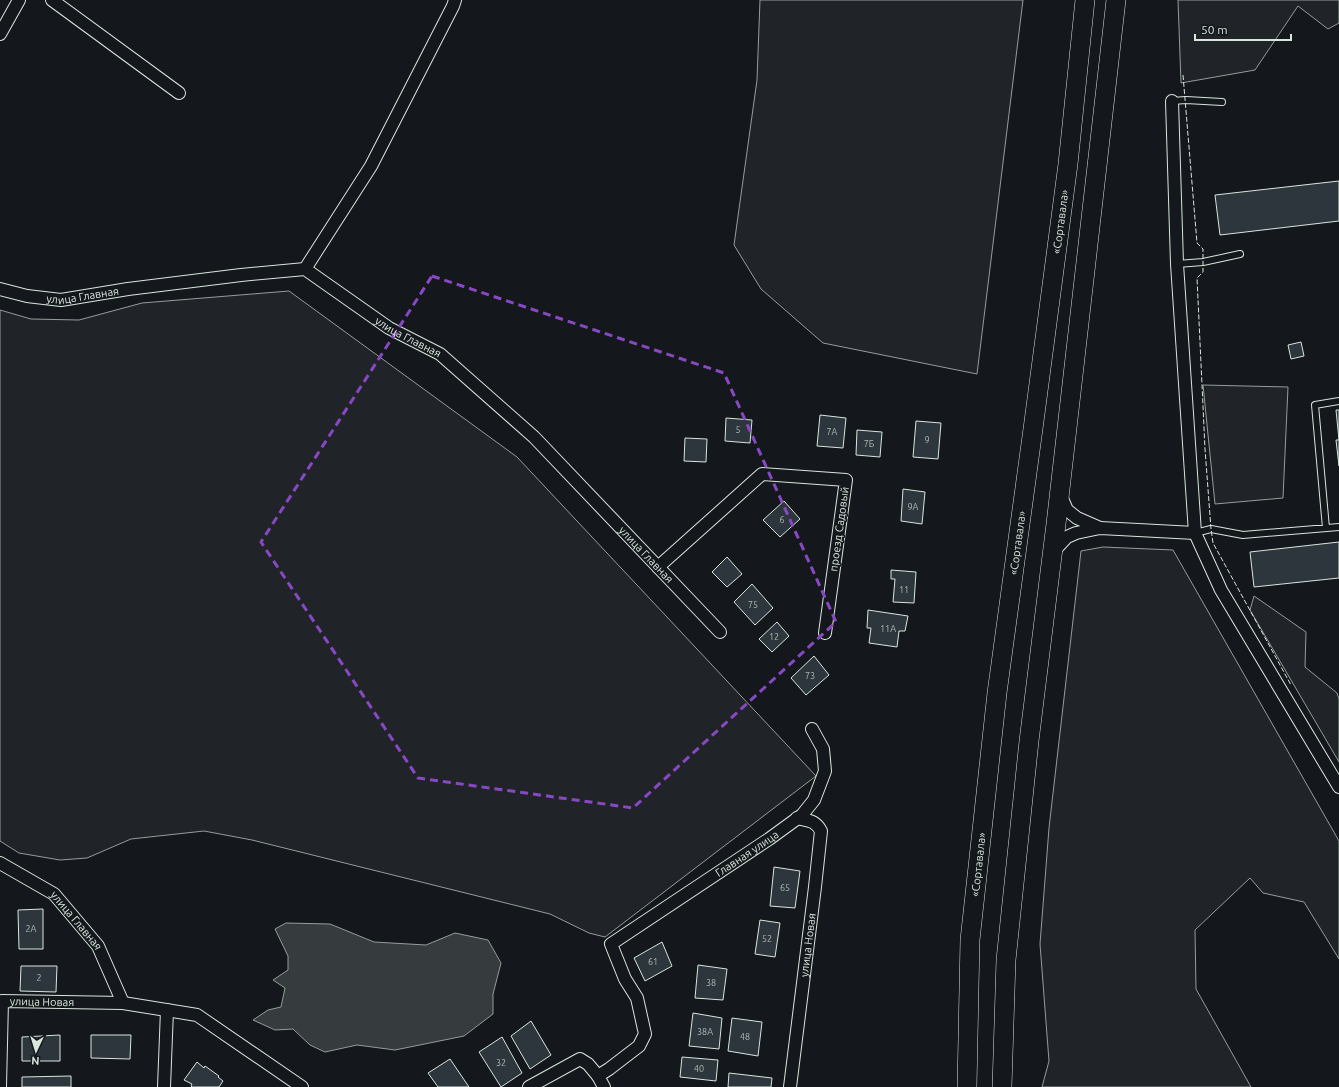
<svg xmlns="http://www.w3.org/2000/svg" width="1339" height="1087" font-family="Ubuntu,sans-serif">
<style>
.green{fill:#202428;stroke:#939e99}
.water{fill:#363b3e;stroke:#939e99}
.building{fill:#2c363c;stroke:#d8e6dc}
.lines{fill:none;stroke-linecap:round;stroke-linejoin:round}
.service-casing{stroke:#d8e6dc;stroke-width:8}
.minor-casing{stroke:#d8e6dc;stroke-width:14}
.trunk-casing{stroke:#d8e6dc;stroke-width:20}
.service{stroke:#14181c;stroke-width:6}
.minor{stroke:#14181c;stroke-width:12}
.trunk{stroke:#14181c;stroke-width:19}
.fence{stroke:#d8e6dc;stroke-width:1;stroke-dasharray:5 2;stroke-linecap:butt}
.marked{fill:none;stroke:#8948c3;stroke-width:3;stroke-dasharray:8 5;stroke-linejoin:round}
.labels{text-anchor:middle;stroke-width:3;stroke-linejoin:round;paint-order:stroke}
.number-label{font-size:9px;fill:#adbab4}
.street-label{font-size:11px;fill:#d8e6dc;stroke:#14181c}
</style>
<rect width="100%" height="100%" fill="#14181c"/>
<path class="green" d="M 760,0 L 1023,0 L 977,374 L 823,343 L 761,289 L 734,245 L 757,80 Z
M 1178,0 L 1339,0 L 1339,23 L 1328,29 L 1298,6 L 1255,70 L 1181,83 Z
M 289,291 L 517,457 L 816,776 L 605,937 L 589,933 L 550,914 L 252,840 L 204,831 L 131,839 L 87,858 L 60,860 L 19,853 L 0,841 L 0,310 L 31,319 L 79,320 L 142,303 Z
M 1203,385 L 1288,387 L 1283,498 L 1215,504 Z
M 1103,547 L 1173,550 L 1339,841 L 1339,959 L 1304,902 L 1263,893 L 1250,878 L 1195,930 L 1196,989 L 1251,1087 L 1042,1087 L 1049,1061 L 1040,944 L 1049,828 L 1081,551 Z
M 1254,596 L 1306,632 L 1305,667 L 1337,693 L 1339,699 L 1339,762 L 1250,610 Z"/>
<path class="water" d="M 286,923 L 330,924 L 374,942 L 426,945 L 455,933 L 488,940 L 501,963 L 493,994 L 493,1014 L 464,1036 L 395,1050 L 357,1045 L 325,1052 L 310,1045 L 293,1029 L 275,1030 L 253,1020 L 268,1010 L 281,1007 L 285,988 L 273,980 L 288,970 L 288,956 L 275,929 Z"/>
<path class="building" d="M 1339,181 L 1339,221 L 1220,235 L 1215,195 Z
M 1301,342 L 1304,356 L 1291,359 L 1288,345 Z
M 1336,410 L 1339,410 L 1339,440 Z
M 820,415 L 846,418 L 843,448 L 817,446 Z
M 726,418 L 752,420 L 750,443 L 725,441 Z
M 916,421 L 941,423 L 938,459 L 913,457 Z
M 857,430 L 882,432 L 880,457 L 856,455 Z
M 685,438 L 707,439 L 706,462 L 684,461 Z
M 1336,440 L 1339,440 L 1339,466 Z
M 903,489 L 925,492 L 922,524 L 901,521 Z
M 784,501 L 800,519 L 780,537 L 763,520 Z
M 1339,542 L 1339,578 L 1254,587 L 1250,552 Z
M 727,557 L 742,574 L 727,587 L 712,572 Z
M 891,570 L 916,572 L 914,603 L 893,602 L 895,579 L 891,579 Z
M 752,584 L 773,608 L 755,625 L 734,602 Z
M 868,610 L 908,616 L 905,631 L 899,631 L 897,647 L 869,643 L 871,628 L 867,628 Z
M 777,622 L 789,636 L 772,652 L 759,639 Z
M 814,656 L 829,675 L 806,695 L 791,678 Z
M 774,867 L 800,871 L 795,908 L 770,906 Z
M 43,909 L 43,949 L 19,949 L 18,910 Z
M 760,920 L 780,923 L 775,957 L 755,954 Z
M 662,942 L 672,966 L 645,981 L 634,958 Z
M 698,965 L 727,969 L 723,1000 L 695,998 Z
M 21,966 L 57,966 L 56,992 L 20,991 Z
M 693,1013 L 722,1018 L 719,1049 L 689,1046 Z
M 732,1018 L 762,1022 L 758,1056 L 728,1051 Z
M 531,1021 L 551,1055 L 530,1069 L 511,1036 Z
M 60,1035 L 60,1061 L 22,1061 L 22,1037 Z
M 91,1035 L 131,1035 L 130,1059 L 91,1058 Z
M 502,1037 L 522,1073 L 501,1087 L 479,1052 Z
M 682,1057 L 718,1060 L 716,1081 L 680,1077 Z
M 450,1059 L 469,1087 L 438,1087 L 428,1073 Z
M 197,1062 L 204,1068 L 205,1066 L 219,1076 L 218,1077 L 223,1081 L 219,1087 L 192,1087 L 191,1086 L 192,1084 L 184,1080 Z
M 729,1073 L 772,1078 L 771,1087 L 728,1087 Z
M 71,1076 L 71,1087 L 22,1087 L 22,1077 Z"/>
<g class="lines">
<defs>
<path id="service" d="M 1172,101 L 1186,100 L 1222,102
M 1177,264 L 1203,262 L 1240,254
M 1326,528 L 1315,405 L 1339,401
M 1195,533 L 1211,529 L 1243,535 L 1339,527"/>
<g id="minor">
<path d="M 52,0 L 179,93"/>
<path d="M 0,34 L 19,0"/>
<path d="M 1172,101 L 1177,264 L 1195,533 L 1221,590 L 1339,787"/>
<path d="M 305,269 L 371,166 L 453,6 L 455,0"/>
<path id="s1" d="M 0,289 L 27,296 L 61,300 L 128,289 L 241,275 L 305,269 L 389,328 L 440,354 L 534,437 L 720,632"/>
<path d="M 1061,496 L 1067,510 L 1077,518 L 1100,528"/>
<path d="M 1053,552 L 1067,537 L 1076,533 L 1100,528 L 1195,533"/>
<path d="M 658,567 L 762,474 L 846,480 L 825,633"/>
<path id="s2" d="M 0,863 L 54,894 L 98,946 L 123,1003"/>
<path id="s3" d="M 0,1086 L 2,1001 L 123,1003 L 197,1015 L 302,1087"/>
<path d="M 164,1087 L 167,1010"/>
<path d="M 529,1087 L 580,1059 L 588,1064 L 598,1076"/>
<path id="s4" d="M 604,1087 L 598,1076 L 609,1069 L 639,1046 L 645,1034 L 637,998 L 625,979 L 611,944 L 769,839 L 802,815 L 814,800 L 825,771 L 823,749 L 812,729"/>
<path id="s5" d="M 790,1087 L 815,887 L 821,831 C 815,820 809,821 797,818"/>
</g>
<g id="trunk">
<path id="s6" d="M 967,1087 L 970,940 L 997,693 L 1033,429 L 1068,164 L 1085,0"/>
<path d="M 1002,1087 L 1006,960 L 1029,741 L 1056,524 L 1116,0"/>
</g>
</defs>
<use href="#service" class="service-casing"/>
<use href="#minor" class="minor-casing"/>
<use href="#trunk" class="trunk-casing"/>
<use href="#service" class="service"/>
<use href="#minor" class="minor"/>
<use href="#trunk" class="trunk"/>
<path class="fence" d="M 1183,75 L 1197,243 L 1203,249 L 1203,272 L 1197,278 L 1205,449 L 1211,529 L 1213,543 L 1291,685"/>
</g>
<path class="marked" d="M 432,276 L 724,373 L 836,622 L 633,808 L 418,778 L 261,542 Z"/>
<g class="labels">
<g class="number-label">
<text x="738" y="433">5</text>
<text x="832" y="435">7А</text>
<text x="927" y="443">9</text>
<text x="869" y="447">7Б</text>
<text x="913" y="510">9А</text>
<text x="782" y="523">6</text>
<text x="904" y="593">11</text>
<text x="753" y="608">75</text>
<text x="888" y="632">11А</text>
<text x="774" y="640">12</text>
<text x="810" y="679">73</text>
<text x="785" y="891">65</text>
<text x="31" y="932">2А</text>
<text x="767" y="942">52</text>
<text x="653" y="965">61</text>
<text x="39" y="981">2</text>
<text x="711" y="986">38</text>
<text x="705" y="1035">38А</text>
<text x="745" y="1040">48</text>
<text x="501" y="1066">32</text>
<text x="699" y="1072">40</text>
</g>
<g class="street-label">
<text dy="4" stroke="none"><textPath href="#s6" startOffset="871">«Сортавала»</textPath></text>
<text dy="4" stroke="none"><textPath href="#s1" startOffset="84">улица Главная</textPath></text>
<text dy="4" stroke="none"><textPath href="#s1" startOffset="432">улица Главная</textPath></text>
<text transform="translate(839 529) rotate(-82)" y="4">проезд Садовый</text>
<text dy="4" stroke="none"><textPath href="#s6" startOffset="547">«Сортавала»</textPath></text>
<text dy="4" stroke="none"><textPath href="#s1" startOffset="756">улица Главная</textPath></text>
<text dy="4" stroke="none"><textPath href="#s4" startOffset="337">Главная улица</textPath></text>
<text dy="4" stroke="none"><textPath href="#s6" startOffset="223">«Сортавала»</textPath></text>
<text dy="4" stroke="none"><textPath href="#s2" startOffset="97">улица Главная</textPath></text>
<text dy="4" stroke="none"><textPath href="#s5" startOffset="143">улица Новая</textPath></text>
<text dy="4" stroke="none"><textPath href="#s3" startOffset="125">улица Новая</textPath></text>
</g>
</g>
<g transform="translate(36 1051) rotate(184)" stroke="#14181c" stroke-width="3" paint-order="stroke">
<path d="M0-3L7 15L0 10L-7 15Z" fill="#d8e6dc"/>
<text y="-6" font-size="11" font-weight="bold" text-anchor="middle" fill="#d8e6dc">N</text>
</g>
<path d="M1195 34v6h96v-6" fill="none" stroke="#d8e6dc" stroke-width="2"/>
<text x="1201" y="34" font-size="12" fill="#d8e6dc" stroke="#14181c" stroke-width="3" paint-order="stroke">50 m</text>
</svg>
